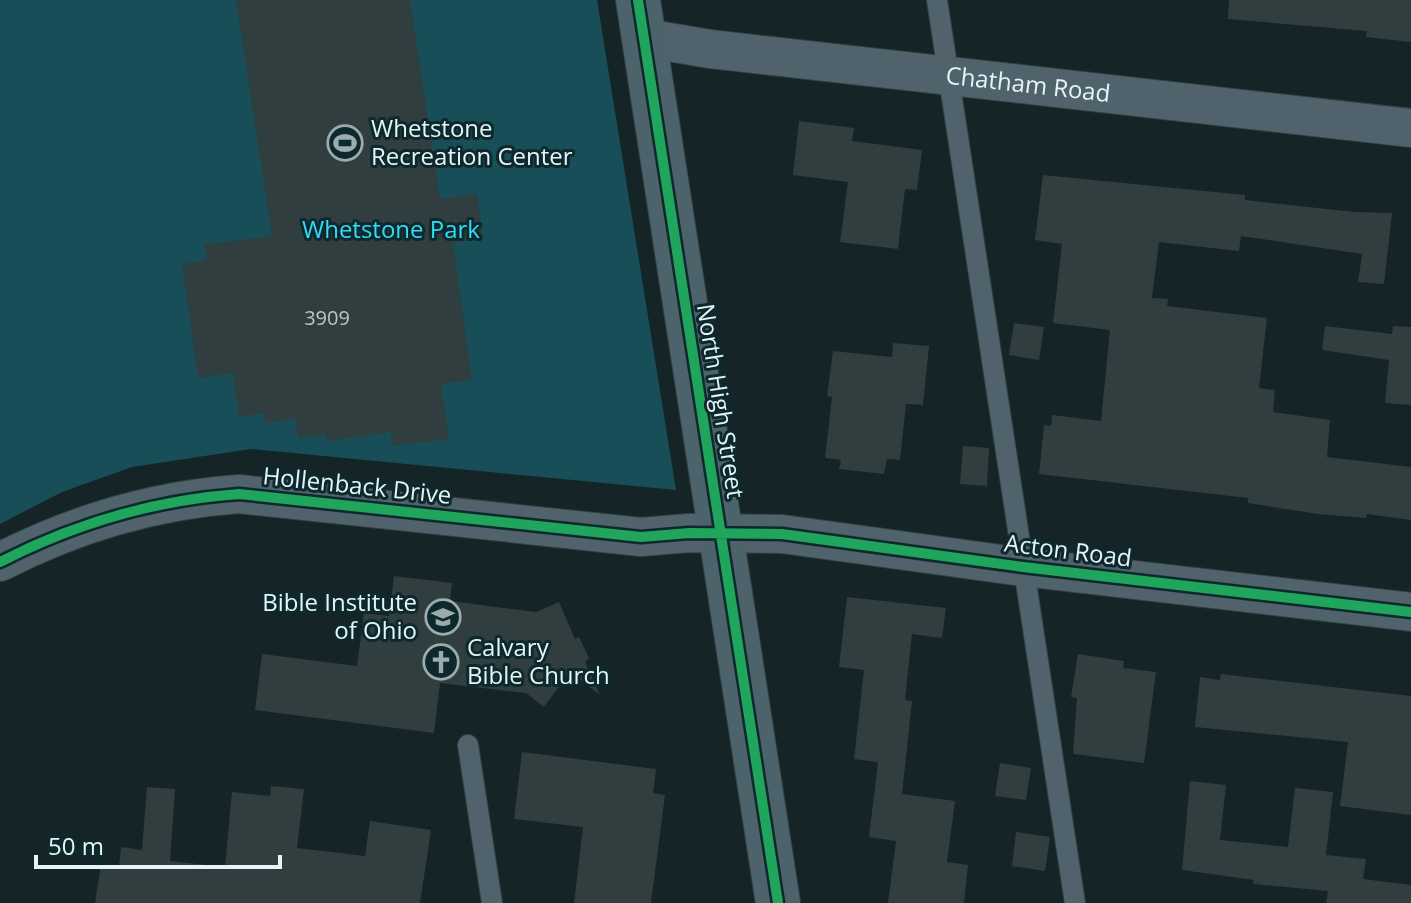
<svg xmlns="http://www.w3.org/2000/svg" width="1411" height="903" font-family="'Open Sans',sans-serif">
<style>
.green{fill:#184e57}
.building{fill:#313e3f}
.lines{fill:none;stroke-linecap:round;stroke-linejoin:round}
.service-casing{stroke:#344042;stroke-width:22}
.minor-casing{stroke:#344042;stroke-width:40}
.primary-casing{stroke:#344042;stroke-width:46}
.service{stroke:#50626b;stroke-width:20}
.minor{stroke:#50626b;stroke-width:38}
.primary{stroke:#4d636c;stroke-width:44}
.cycleway-casing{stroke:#0e292e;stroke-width:15}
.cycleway{stroke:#20a55d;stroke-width:10}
.labels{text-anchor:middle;stroke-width:6;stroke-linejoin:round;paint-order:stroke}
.number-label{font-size:20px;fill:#b7c6c9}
.street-label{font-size:24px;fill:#e4f4f7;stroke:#0e292e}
.poi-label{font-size:24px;fill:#e4f4f7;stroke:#0e292e;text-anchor:start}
.park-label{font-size:24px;fill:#33dbf5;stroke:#0e292e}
</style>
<rect width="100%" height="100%" fill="#152427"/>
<path class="green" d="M 0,0 L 597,0 L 676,490 L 251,449 L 132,467 L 62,492 L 0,524 Z"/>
<path class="building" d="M 236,0 L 410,0 L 440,199 L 477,194 L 483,238 L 453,243 L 472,380 L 441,384 L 449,439 L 392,446 L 391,432 L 327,441 L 326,434 L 298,438 L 295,418 L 265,423 L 264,413 L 239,417 L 233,373 L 198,378 L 182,264 L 207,260 L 204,245 L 272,236 Z
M 1229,0 L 1411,0 L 1411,42 L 1366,37 L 1367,31 L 1228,19 Z
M 799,121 L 854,128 L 852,141 L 922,150 L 917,190 L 905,189 L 898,249 L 840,242 L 848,182 L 793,175 Z
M 1043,175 L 1245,195 L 1245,200 L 1354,212 L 1392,213 L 1384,284 L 1358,282 L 1362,254 L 1241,236 L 1239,251 L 1159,242 L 1152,298 L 1168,299 L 1167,306 L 1267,318 L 1259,388 L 1275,390 L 1273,412 L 1330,420 L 1327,457 L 1411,467 L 1411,520 L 1367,514 L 1366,518 L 1318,514 L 1248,503 L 1248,498 L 1039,474 L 1044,425 L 1051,426 L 1052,415 L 1101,421 L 1110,330 L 1053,323 L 1062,244 L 1035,240 Z
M 1014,323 L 1044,327 L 1039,360 L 1009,355 Z
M 1325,326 L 1392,334 L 1393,326 L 1411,327 L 1411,405 L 1385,403 L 1389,360 L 1322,350 Z
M 893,343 L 929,346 L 923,405 L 906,404 L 900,460 L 887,459 L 884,474 L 839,469 L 841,460 L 825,458 L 832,397 L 827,396 L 833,351 L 892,357 Z
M 963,446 L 989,448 L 987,486 L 960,484 Z
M 394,576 L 452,583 L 450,601 L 536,612 L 559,602 L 575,639 L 579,637 L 589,658 L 585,662 L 600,695 L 570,672 L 544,707 L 526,693 L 440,683 L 434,733 L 255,710 L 262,654 L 357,666 L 364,613 L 389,616 Z
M 847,597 L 946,608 L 942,638 L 912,634 L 905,700 L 912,701 L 902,794 L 955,801 L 947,862 L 968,865 L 964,903 L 888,903 L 896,841 L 869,837 L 878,762 L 854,759 L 864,670 L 839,667 Z
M 1078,654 L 1124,661 L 1123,668 L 1156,672 L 1144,763 L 1073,754 L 1077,698 L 1071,697 Z
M 1221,674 L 1411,696 L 1411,815 L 1340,806 L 1348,742 L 1195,727 L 1200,677 L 1220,680 Z
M 522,752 L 656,769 L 653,793 L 665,795 L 651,903 L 574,903 L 583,827 L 514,819 Z
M 1000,763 L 1031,768 L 1026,800 L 995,796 Z
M 1190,781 L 1226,785 L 1220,840 L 1288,847 L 1295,788 L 1333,792 L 1326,855 L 1366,859 L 1363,879 L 1411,885 L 1411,903 L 1326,903 L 1328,891 L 1253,884 L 1254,880 L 1182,870 Z
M 271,786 L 304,789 L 297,848 L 365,856 L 370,821 L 431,830 L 420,903 L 95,903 L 101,865 L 119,867 L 121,847 L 142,850 L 147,787 L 175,789 L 170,861 L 225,867 L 232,792 L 270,796 Z
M 1016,832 L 1050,837 L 1045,871 L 1012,866 Z"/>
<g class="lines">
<defs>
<path id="service" d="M 937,0 L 1075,903
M 468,745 L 492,903"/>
<g id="minor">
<path id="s1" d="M 645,38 L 710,49 L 1411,128"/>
<path d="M 0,562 C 76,523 154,500 239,494 L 641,537 L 689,533 L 782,534 L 1023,567 L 1411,612"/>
</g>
<path id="primary" d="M 638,0 L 778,903"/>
</defs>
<use href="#service" class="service-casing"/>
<use href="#minor" class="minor-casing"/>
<use href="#primary" class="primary-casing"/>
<use href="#service" class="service"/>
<use href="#minor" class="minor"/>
<use href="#primary" class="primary"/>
<defs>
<path id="cycleway" d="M 638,0 L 778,903
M 0,562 C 76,523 154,500 239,494 L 641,537 L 689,533 L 782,534 L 1023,567 L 1411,612"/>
</defs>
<use href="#cycleway" class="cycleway-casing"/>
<use href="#cycleway" class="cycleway"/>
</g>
<defs>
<symbol id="stadium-ring" viewBox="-11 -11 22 22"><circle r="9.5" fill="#0e292e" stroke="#9cabae" stroke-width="1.5"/><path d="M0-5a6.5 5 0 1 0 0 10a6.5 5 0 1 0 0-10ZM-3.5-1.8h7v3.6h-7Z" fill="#9cabae"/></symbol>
<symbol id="school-ring" viewBox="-11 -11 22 22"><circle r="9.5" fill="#0e292e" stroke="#9cabae" stroke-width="1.5"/><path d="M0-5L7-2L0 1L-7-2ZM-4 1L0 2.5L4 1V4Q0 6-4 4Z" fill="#9cabae"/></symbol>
<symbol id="church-ring" viewBox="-11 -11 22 22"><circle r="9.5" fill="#0e292e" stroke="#9cabae" stroke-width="1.5"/><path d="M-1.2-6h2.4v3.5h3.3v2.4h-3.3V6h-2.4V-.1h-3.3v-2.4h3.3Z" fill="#9cabae"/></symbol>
</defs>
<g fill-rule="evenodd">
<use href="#stadium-ring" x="325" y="123" width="40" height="40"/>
<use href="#school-ring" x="423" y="597" width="40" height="40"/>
<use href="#church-ring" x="421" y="642" width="40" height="40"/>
</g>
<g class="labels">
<g class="number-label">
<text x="327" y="325">3909</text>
</g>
<g class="street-label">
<text dy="8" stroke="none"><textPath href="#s1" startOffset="386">Chatham Road</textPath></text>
<text transform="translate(720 401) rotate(81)" y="8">North High Street</text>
<text transform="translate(357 486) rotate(6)" y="8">Hollenback Drive</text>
<text transform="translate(1068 551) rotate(7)" y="8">Acton Road</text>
</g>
<g class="poi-label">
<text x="371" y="137">Whetstone<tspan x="371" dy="28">Recreation Center</tspan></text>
<text x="417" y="611" text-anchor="end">Bible Institute<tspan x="417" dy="28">of Ohio</tspan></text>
<text x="467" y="656">Calvary<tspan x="467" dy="28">Bible Church</tspan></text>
</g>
<g class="park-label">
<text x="391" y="238">Whetstone Park</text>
</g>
</g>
<path d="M36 855v12h244v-12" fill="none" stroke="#e4f4f7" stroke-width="4"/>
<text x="48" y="855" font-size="24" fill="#e4f4f7" stroke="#0e292e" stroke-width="6" paint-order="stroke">50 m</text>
</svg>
